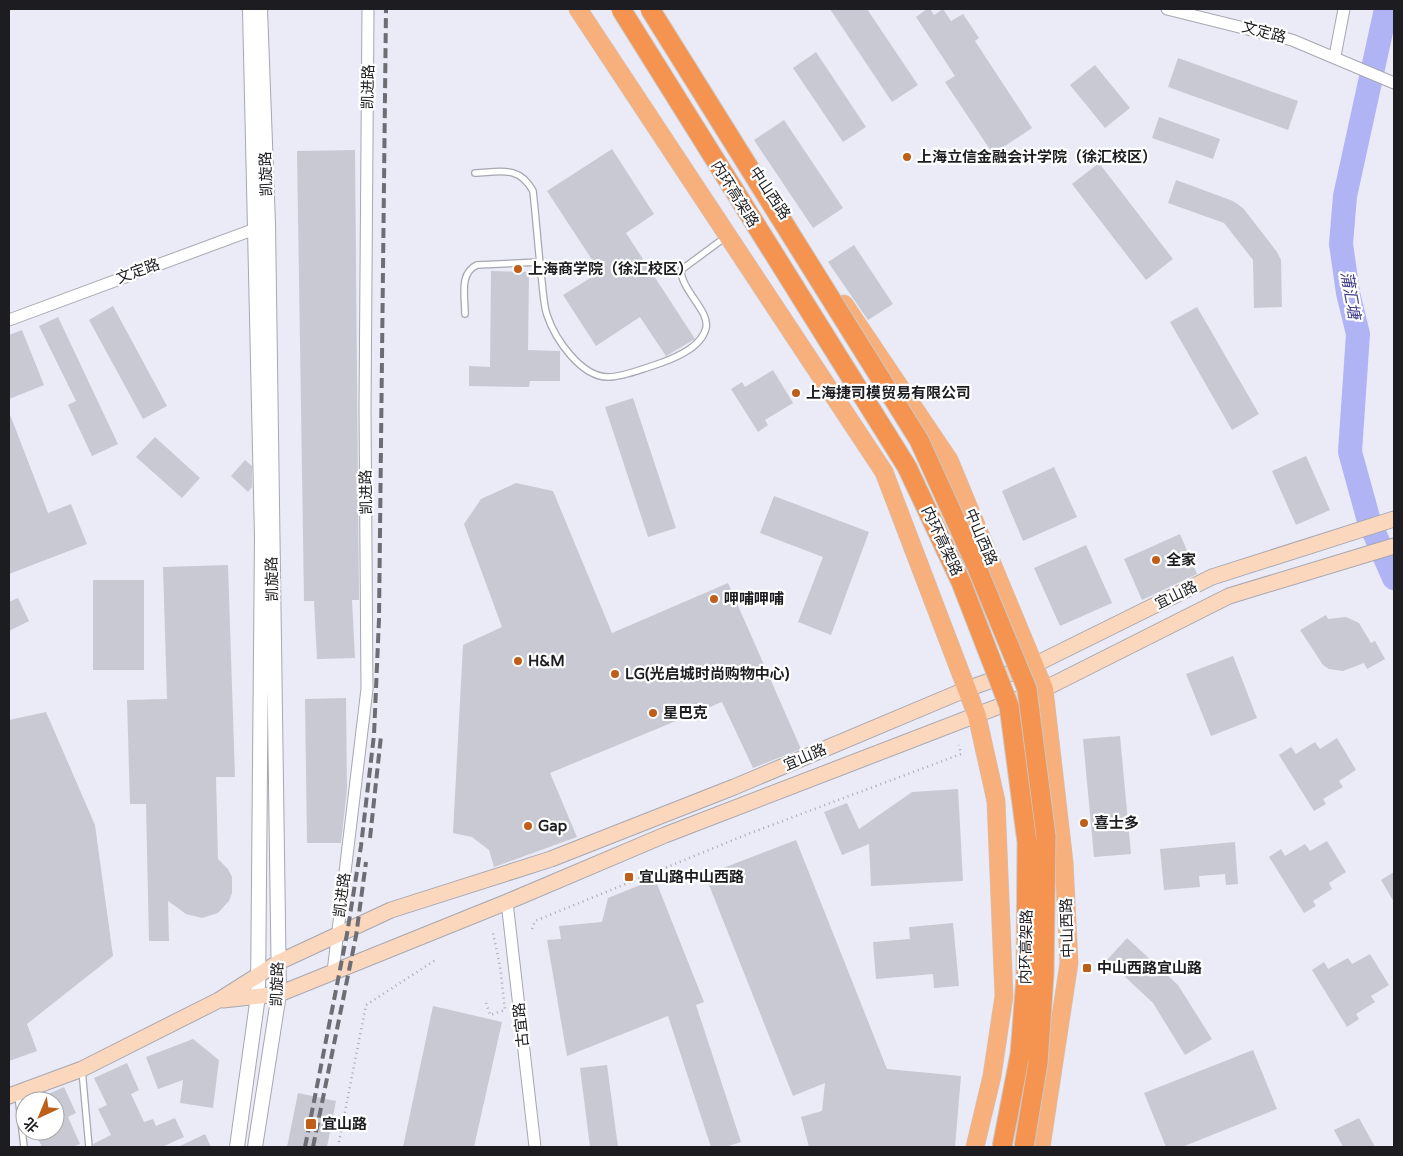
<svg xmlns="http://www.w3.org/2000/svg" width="1403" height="1156" font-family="'Varela Round','Noto Sans SC',sans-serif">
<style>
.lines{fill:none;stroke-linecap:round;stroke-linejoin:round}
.river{stroke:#b0b4f5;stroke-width:24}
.building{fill:#c8c9d3}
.service-casing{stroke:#a6a7b1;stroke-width:8}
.minor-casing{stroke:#a6a7b1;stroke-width:13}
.tertiary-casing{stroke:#a6a7b1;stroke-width:16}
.secondary-casing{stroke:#a6a7b1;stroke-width:17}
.primary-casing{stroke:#c9c9ca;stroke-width:19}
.path{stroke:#a8a8b1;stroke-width:2.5;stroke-dasharray:1 4;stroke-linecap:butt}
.service{stroke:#fff;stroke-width:5.5}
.minor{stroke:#fff;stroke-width:11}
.tertiary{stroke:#fff;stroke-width:14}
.secondary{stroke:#fbd7be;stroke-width:15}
.primary{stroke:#f7af7c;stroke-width:18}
.rail{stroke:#6d6d74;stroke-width:4;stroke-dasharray:10 5;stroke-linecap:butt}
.trunk-bridge-casing{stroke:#c9c9ca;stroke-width:21;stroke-linecap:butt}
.trunk-bridge{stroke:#f49450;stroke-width:19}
.poi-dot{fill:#be5e19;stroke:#fff;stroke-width:2}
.labels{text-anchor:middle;stroke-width:4.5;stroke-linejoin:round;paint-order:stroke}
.street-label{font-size:15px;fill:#1d1d21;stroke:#fff}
.poi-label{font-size:15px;font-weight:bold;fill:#1d1d21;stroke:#fff;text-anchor:start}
.water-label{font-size:16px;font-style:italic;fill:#43418c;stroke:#fff}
</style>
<rect width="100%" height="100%" fill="#eaebf6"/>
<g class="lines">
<path class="river" d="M 1386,9 L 1345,196 L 1341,244 L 1348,293 L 1358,334 L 1350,452 L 1369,521 L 1394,578"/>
</g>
<path class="building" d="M 830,9 L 867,9 L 918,85 L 892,102 Z
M 927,9 L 930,9 L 934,15 L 943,9 L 951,21 L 963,14 L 979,38 L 975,41 L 1032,128 L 993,154 L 945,82 L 955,76 L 916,17 Z
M 816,52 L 866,127 L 843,142 L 793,68 Z
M 1178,58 L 1298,101 L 1288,130 L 1168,87 Z
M 1095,65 L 1130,108 L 1105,128 L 1070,85 Z
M 1159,117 L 1220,139 L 1213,159 L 1152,138 Z
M 784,120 L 843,208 L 813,228 L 754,140 Z
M 612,149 L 654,214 L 626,233 L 695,339 L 666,356 L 640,317 L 596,346 L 563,295 L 600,272 L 547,191 Z
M 355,150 L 359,600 L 352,600 L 355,658 L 317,659 L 314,601 L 304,601 L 297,151 Z
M 1099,163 L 1173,259 L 1146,280 L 1072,184 Z
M 1176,180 L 1233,201 L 1243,208 L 1277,252 L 1281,260 L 1282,307 L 1254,308 L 1253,260 L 1224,223 L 1168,203 Z
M 854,245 L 893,304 L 868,320 L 828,262 Z
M 491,271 L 529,272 L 528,350 L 560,351 L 560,381 L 530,381 L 529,387 L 469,386 L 469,366 L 490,367 Z
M 113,306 L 167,406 L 143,419 L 89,320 Z
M 1197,307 L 1259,414 L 1232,430 L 1170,322 Z
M 58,317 L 118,444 L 92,456 L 68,405 L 76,401 L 39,326 Z
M 22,330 L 44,385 L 9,399 L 9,335 Z
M 773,370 L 793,403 L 765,420 L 768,425 L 758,432 L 731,389 L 742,382 L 745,387 Z
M 633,398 L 676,528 L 648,537 L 605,407 Z
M 9,412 L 48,513 L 71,504 L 87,544 L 9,574 Z
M 155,437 L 200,478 L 182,498 L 136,457 Z
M 1306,456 L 1330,510 L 1296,525 L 1272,471 Z
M 245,460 L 252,466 L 252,487 L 248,492 L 231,476 Z
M 1054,467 L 1077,517 L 1023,541 L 1002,491 Z
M 516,483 L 553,491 L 612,633 L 728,583 L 801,749 L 753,768 L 722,702 L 550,773 L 577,837 L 494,867 L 489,850 L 472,837 L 453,833 L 463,645 L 502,627 L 464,524 L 481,499 Z
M 774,496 L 869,532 L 831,635 L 798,622 L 823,557 L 760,533 Z
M 1180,534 L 1197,574 L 1142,600 L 1124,559 Z
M 1086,545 L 1112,603 L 1060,626 L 1034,568 Z
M 228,565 L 235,777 L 216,777 L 218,859 L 228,869 L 232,877 L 232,893 L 229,901 L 218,913 L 202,918 L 186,914 L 168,901 L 169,941 L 149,941 L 146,804 L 130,804 L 127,700 L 167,699 L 163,567 Z
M 93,580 L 144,580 L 144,670 L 93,670 Z
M 18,598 L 29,621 L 9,631 L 9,602 Z
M 1326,615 L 1328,619 L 1346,617 L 1359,623 L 1371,643 L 1375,641 L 1385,659 L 1367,669 L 1364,663 L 1343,671 L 1329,669 L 1323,665 L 1300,630 Z
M 1233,656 L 1257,718 L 1211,736 L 1186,674 Z
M 346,698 L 347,789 L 341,843 L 307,843 L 305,699 Z
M 46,712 L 95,825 L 113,956 L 27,1024 L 37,1051 L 9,1061 L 9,720 Z
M 1120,736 L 1131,854 L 1094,857 L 1083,739 Z
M 1337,738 L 1356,770 L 1339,781 L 1343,787 L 1323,799 L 1326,804 L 1314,811 L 1279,755 L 1291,747 L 1296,754 L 1315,742 L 1320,749 Z
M 958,789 L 963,881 L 871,886 L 869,844 L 842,855 L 824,812 L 847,803 L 859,829 L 912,792 Z
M 796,840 L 887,1069 L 961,1076 L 955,1147 L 809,1147 L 801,1117 L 822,1111 L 825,1083 L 793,1096 L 705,875 Z
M 1327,841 L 1346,872 L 1329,883 L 1332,889 L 1313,901 L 1316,906 L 1304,913 L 1269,857 L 1281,849 L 1285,856 L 1305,844 L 1310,851 Z
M 1235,842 L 1238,884 L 1226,885 L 1225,874 L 1199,876 L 1200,887 L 1164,890 L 1160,849 Z
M 1394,872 L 1394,902 L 1381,880 Z
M 655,879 L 704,1002 L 696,1005 L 741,1142 L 725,1147 L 711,1147 L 668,1016 L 567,1056 L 547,940 L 561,939 L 559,926 L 602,922 L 608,898 Z
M 953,923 L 959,986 L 934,988 L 933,974 L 876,979 L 873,942 L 910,939 L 909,927 Z
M 1127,938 L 1178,985 L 1212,1039 L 1185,1055 L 1153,1003 L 1107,960 Z
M 1370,954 L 1389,985 L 1371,996 L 1375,1002 L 1356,1014 L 1359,1019 L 1347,1027 L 1312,970 L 1324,962 L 1328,969 L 1348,958 L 1352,964 Z
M 433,1006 L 502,1022 L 474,1147 L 403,1147 Z
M 193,1039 L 219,1060 L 213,1108 L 180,1103 L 183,1080 L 158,1089 L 146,1057 Z
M 1253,1050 L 1277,1109 L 1182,1147 L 1166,1147 L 1144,1093 Z
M 127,1063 L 139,1090 L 131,1094 L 144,1122 L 153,1119 L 156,1126 L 175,1118 L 184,1137 L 162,1147 L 94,1147 L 93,1144 L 111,1135 L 98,1109 L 107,1105 L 94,1078 Z
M 607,1065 L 618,1147 L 590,1147 L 580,1068 Z
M 64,1087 L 76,1113 L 68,1117 L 80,1144 L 72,1147 L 42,1147 L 34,1131 L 55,1131 L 55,1101 L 33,1101 Z
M 298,1093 L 336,1101 L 327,1147 L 287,1147 Z
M 1359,1118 L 1375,1147 L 1343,1147 L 1334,1130 Z
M 205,1134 L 211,1147 L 178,1147 Z"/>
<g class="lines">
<defs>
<path id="service" d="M 475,173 C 500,172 519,165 533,191 C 536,218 538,246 541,274 C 543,287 543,303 547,315 C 555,339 581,377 608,377 C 622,377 639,370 652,366 C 671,360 701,349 706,328 C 710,311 681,290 681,270 L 727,236
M 465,314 C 465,296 459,273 477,265 L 540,262
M 82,1070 L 89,1147
M 18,1095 L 24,1147"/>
<path id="minor" d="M 1167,9 L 1292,40 L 1394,83
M 1335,56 L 1344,9
M 9,320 L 263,226
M 507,902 L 535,1147
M 333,972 L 367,689 L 365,409 L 368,9"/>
<path id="tertiary" d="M 237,1147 L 258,996 L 262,537 L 250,9
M 255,1147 L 279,994 L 268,224 L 260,9"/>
<path id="secondary" d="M 223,1000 L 279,994 L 507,902 L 665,835 L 1044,689 L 1229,596 L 1394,546
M 9,1096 L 82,1069 L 219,1000 L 279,962 L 391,910 L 551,859 L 734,787 L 967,689 L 1034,665 L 1212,577 L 1394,519"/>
<path id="primary" d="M 578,9 L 884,472 L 977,716 L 996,801 L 1004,996 L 992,1076 L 975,1147
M 844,304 L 949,460 L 1044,689 L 1064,862 L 1069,963 L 1041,1147"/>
</defs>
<use href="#service" class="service-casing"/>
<use href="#minor" class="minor-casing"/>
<use href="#tertiary" class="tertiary-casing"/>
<use href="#secondary" class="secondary-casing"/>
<use href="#primary" class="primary-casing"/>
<path class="path" d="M 532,929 L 535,921 L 748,834 L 961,754 L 959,745
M 486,1003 L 490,1015 L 505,1010 L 500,966 L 493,933
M 338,1147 L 366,1005 L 437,959"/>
<use href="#service" class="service"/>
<use href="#minor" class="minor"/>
<use href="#tertiary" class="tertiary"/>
<use href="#secondary" class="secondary"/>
<use href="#primary" class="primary"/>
<path class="rail" d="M 370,838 L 381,736
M 305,1147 L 347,934 L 361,846 L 374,735 L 379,619 L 386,9
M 313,1147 L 356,936 L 366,862"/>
<defs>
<path id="trunk-bridge" d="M 621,9 L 907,467 L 961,582 L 1009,706 L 1027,842 L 1026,977 L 1020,1054 L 1002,1147
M 650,9 L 919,440 L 976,565 L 1027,689 L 1046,836 L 1044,975 L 1038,1063 L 1024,1147"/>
</defs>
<use href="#trunk-bridge" class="trunk-bridge-casing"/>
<use href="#trunk-bridge" class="trunk-bridge"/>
</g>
<g class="poi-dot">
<circle cx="907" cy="157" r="5"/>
<circle cx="518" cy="269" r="5"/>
<circle cx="796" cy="393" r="5"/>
<circle cx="1156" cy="560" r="5"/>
<circle cx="714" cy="599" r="5"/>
<circle cx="518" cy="661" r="5"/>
<circle cx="615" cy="674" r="5"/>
<circle cx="653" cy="713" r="5"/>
<circle cx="1084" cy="823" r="5"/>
<circle cx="528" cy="826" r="5"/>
<rect x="624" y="872" width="10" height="10" rx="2.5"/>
<rect x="1082" y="963" width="10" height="10" rx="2.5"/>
<rect x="305" y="1118" width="12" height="12" rx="2.5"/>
</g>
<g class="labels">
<g class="street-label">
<text transform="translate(1264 32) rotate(15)" y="5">文定路</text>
<text transform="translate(368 87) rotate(-89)" y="5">凯进路</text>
<text transform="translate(266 174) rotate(-92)" y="5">凯旋路</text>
<text transform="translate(770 193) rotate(56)" y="5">中山西路</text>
<text transform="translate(735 194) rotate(58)" y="5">内环高架路</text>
<text transform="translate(138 271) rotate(-20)" y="5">文定路</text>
<text transform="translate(366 492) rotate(-91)" y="5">凯进路</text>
<text transform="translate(981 537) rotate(67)" y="5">中山西路</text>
<text transform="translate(942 541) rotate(65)" y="5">内环高架路</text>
<text transform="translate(272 579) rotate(-91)" y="5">凯旋路</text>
<text transform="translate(1176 595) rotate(-26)" y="5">宜山路</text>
<text transform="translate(805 757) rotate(-23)" y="5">宜山路</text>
<text transform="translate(342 895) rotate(-83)" y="5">凯进路</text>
<text transform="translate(1067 928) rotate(-92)" y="5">中山西路</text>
<text transform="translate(1026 947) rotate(-89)" y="5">内环高架路</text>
<text transform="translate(277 984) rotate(-88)" y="5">凯旋路</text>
<text transform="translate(521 1025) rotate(-96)" y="5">古宜路</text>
</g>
<g class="poi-label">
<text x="917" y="162">上海立信金融会计学院（徐汇校区）</text>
<text x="528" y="274">上海商学院（徐汇校区）</text>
<text x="806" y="398">上海捷司模贸易有限公司</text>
<text x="1166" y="565">全家</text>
<text x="724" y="604">呷哺呷哺</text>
<text x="528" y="666">H&amp;M</text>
<text x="625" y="679">LG(光启城时尚购物中心)</text>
<text x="663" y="718">星巴克</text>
<text x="1094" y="828">喜士多</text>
<text x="538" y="831">Gap</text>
<text x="639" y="882">宜山路中山西路</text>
<text x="1097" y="973">中山西路宜山路</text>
<text x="322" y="1129">宜山路</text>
</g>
<g class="water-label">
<text transform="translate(1351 295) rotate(80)" y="6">蒲汇塘</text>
</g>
</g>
<rect width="1403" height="1156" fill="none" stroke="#1d1d21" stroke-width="20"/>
<g transform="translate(40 1116) rotate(224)"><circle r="24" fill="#ffffff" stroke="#a5a5a6"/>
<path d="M0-4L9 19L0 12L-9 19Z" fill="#be5e19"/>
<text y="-8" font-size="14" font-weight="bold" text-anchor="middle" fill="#1d1d21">北</text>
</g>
</svg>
